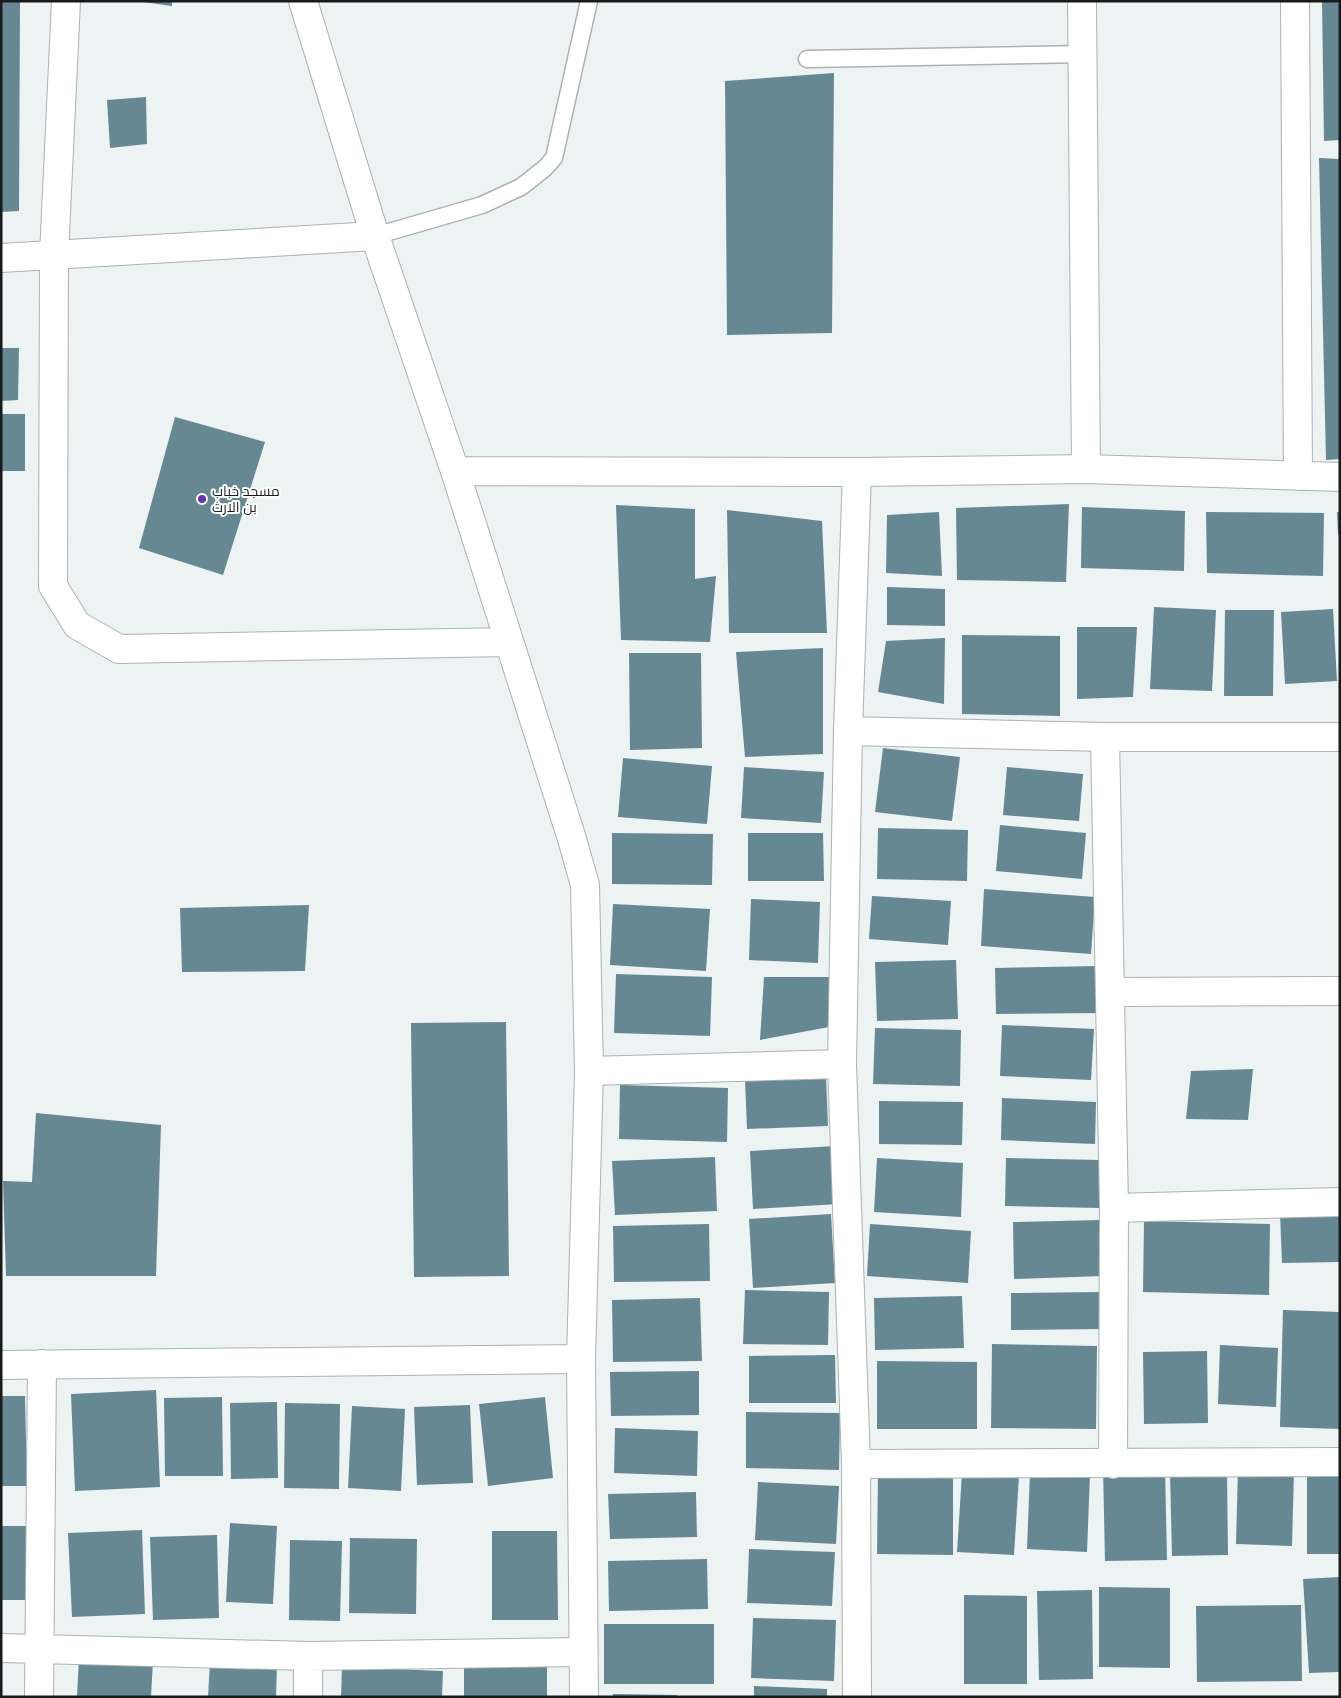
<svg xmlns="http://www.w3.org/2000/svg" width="1341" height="1698" font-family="'DM Sans',Cairo,sans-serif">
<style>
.building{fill:#668893}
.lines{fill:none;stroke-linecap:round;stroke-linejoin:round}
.service-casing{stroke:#acb1b1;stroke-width:19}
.minor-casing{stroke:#acb1b1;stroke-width:30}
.service{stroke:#fff;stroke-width:16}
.minor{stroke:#fff;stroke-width:28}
.poi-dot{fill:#6b34aa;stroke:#feffff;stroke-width:2}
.labels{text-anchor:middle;stroke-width:4;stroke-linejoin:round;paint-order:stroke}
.poi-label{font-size:14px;fill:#191b1b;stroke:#feffff;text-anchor:start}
</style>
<rect width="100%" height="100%" fill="#edf2f3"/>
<path class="building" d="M 1,1 L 20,1 L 19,211 L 1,212 Z
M 143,1 L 172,1 L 172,6 L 143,2 Z
M 1322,1 L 1340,1 L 1340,140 L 1324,141 Z
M 834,73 L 832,333 L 727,335 L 725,81 Z
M 146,97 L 147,144 L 110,148 L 107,100 Z
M 1319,158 L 1340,159 L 1340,459 L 1326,460 Z
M 1,348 L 19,348 L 18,400 L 1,401 Z
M 1,414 L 25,414 L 25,471 L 1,471 Z
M 175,417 L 265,442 L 223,575 L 139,548 Z
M 1069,504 L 1066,582 L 957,580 L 956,508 Z
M 616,505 L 695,509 L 695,579 L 716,576 L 710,642 L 621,640 Z
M 1082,507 L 1185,511 L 1184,571 L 1081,568 Z
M 727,510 L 822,521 L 827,633 L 729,633 Z
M 939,512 L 942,576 L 886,573 L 887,515 Z
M 1206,512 L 1324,513 L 1323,576 L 1207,573 Z
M 1337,512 L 1340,512 L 1340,534 L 1338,534 Z
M 887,587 L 945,589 L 945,626 L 887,625 Z
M 1154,607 L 1216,610 L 1212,691 L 1150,689 Z
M 1333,609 L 1337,681 L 1285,684 L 1281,612 Z
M 1225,610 L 1274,610 L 1273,696 L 1224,696 Z
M 1077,627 L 1137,627 L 1133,697 L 1077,699 Z
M 962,635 L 1060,636 L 1060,716 L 962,714 Z
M 945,638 L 944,704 L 878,692 L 886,641 Z
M 823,648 L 823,754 L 745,757 L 736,652 Z
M 629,653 L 701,653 L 702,748 L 630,750 Z
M 883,748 L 960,757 L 952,821 L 875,812 Z
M 623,758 L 712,766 L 707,824 L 618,817 Z
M 744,767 L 824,772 L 821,823 L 741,818 Z
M 1007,767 L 1083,774 L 1079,821 L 1003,815 Z
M 1000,825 L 1086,833 L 1082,879 L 996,871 Z
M 878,828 L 968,830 L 967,881 L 877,879 Z
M 612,833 L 713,834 L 712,885 L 612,884 Z
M 748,833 L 823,833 L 824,881 L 748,881 Z
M 984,889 L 1095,897 L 1091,954 L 981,946 Z
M 872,896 L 951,901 L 948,945 L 869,939 Z
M 751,899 L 820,902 L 818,963 L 749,960 Z
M 613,904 L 710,909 L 706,971 L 610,965 Z
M 309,905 L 305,971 L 182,972 L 180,908 Z
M 956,960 L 958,1019 L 877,1021 L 875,962 Z
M 1100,966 L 1101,1013 L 996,1014 L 995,968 Z
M 616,974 L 712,977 L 710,1036 L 614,1033 Z
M 764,977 L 831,977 L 829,1027 L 760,1040 Z
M 506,1022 L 509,1276 L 414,1277 L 411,1023 Z
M 1002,1025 L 1094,1029 L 1091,1080 L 1000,1076 Z
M 875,1028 L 961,1030 L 960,1086 L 873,1084 Z
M 1253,1069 L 1248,1120 L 1186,1119 L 1191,1071 Z
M 826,1076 L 828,1126 L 747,1129 L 745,1080 Z
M 620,1085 L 728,1088 L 727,1142 L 619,1139 Z
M 1002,1098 L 1096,1102 L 1095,1144 L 1001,1140 Z
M 879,1101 L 963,1102 L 962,1145 L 879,1144 Z
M 36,1113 L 161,1125 L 156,1276 L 6,1276 L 3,1181 L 32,1182 Z
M 836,1146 L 839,1204 L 753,1209 L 750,1151 Z
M 715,1157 L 717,1211 L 615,1215 L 612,1161 Z
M 877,1158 L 963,1163 L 961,1217 L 874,1212 Z
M 1006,1158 L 1100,1160 L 1099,1208 L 1005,1206 Z
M 1339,1212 L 1340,1262 L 1282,1263 L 1280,1213 Z
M 831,1214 L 835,1283 L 753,1288 L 749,1219 Z
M 1101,1220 L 1103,1276 L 1014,1279 L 1013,1222 Z
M 1144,1221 L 1270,1224 L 1269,1295 L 1143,1292 Z
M 709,1224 L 710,1281 L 614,1282 L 613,1226 Z
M 870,1224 L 971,1231 L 968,1283 L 867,1276 Z
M 745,1290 L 829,1292 L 828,1345 L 743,1344 Z
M 1100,1292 L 1101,1329 L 1011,1330 L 1011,1293 Z
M 962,1296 L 964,1348 L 875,1350 L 874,1298 Z
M 700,1298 L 702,1361 L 613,1362 L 612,1300 Z
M 1283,1310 L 1340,1312 L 1339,1429 L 1280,1427 Z
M 992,1344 L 1097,1346 L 1096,1429 L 991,1428 Z
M 1220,1345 L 1278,1348 L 1276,1407 L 1218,1404 Z
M 1207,1351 L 1208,1423 L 1144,1424 L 1143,1352 Z
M 835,1355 L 836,1403 L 749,1403 L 749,1356 Z
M 877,1361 L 977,1362 L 977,1429 L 877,1429 Z
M 699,1371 L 699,1415 L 611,1416 L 610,1372 Z
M 156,1390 L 160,1487 L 75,1491 L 71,1394 Z
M 1,1396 L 25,1396 L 27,1486 L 1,1486 Z
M 222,1397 L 223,1476 L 165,1476 L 164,1398 Z
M 545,1397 L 553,1478 L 488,1486 L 479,1404 Z
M 277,1402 L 278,1478 L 231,1479 L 230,1403 Z
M 285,1403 L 340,1404 L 339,1489 L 284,1488 Z
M 470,1405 L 473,1483 L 417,1485 L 414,1407 Z
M 352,1406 L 405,1409 L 401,1491 L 348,1488 Z
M 746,1412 L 840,1413 L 839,1470 L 746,1468 Z
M 615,1428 L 698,1431 L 697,1476 L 614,1473 Z
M 1165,1466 L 1167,1560 L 1105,1561 L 1103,1467 Z
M 1238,1468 L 1294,1470 L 1292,1546 L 1236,1544 Z
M 1307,1469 L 1340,1470 L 1340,1554 L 1307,1554 Z
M 1030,1472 L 1090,1475 L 1087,1552 L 1027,1549 Z
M 1227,1472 L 1228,1555 L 1172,1556 L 1170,1473 Z
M 962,1473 L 1019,1476 L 1014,1555 L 957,1552 Z
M 878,1475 L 953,1475 L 953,1555 L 877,1554 Z
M 758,1482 L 839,1486 L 836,1544 L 755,1540 Z
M 696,1492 L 697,1537 L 610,1539 L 608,1494 Z
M 230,1523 L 277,1526 L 273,1604 L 226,1602 Z
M 1,1526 L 29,1526 L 30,1600 L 1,1600 Z
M 142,1530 L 145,1614 L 72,1617 L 68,1533 Z
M 492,1531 L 557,1531 L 558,1620 L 492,1620 Z
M 217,1535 L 219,1618 L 153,1620 L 150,1537 Z
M 350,1538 L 417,1539 L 416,1614 L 349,1613 Z
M 290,1540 L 342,1541 L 340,1621 L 289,1620 Z
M 749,1549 L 835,1552 L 832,1606 L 747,1603 Z
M 707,1559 L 708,1609 L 609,1611 L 608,1561 Z
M 1340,1577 L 1340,1672 L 1309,1673 L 1303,1579 Z
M 1099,1587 L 1170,1588 L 1170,1668 L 1099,1667 Z
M 1092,1590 L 1093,1679 L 1039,1680 L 1037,1591 Z
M 964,1595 L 1027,1596 L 1027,1684 L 964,1684 Z
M 1301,1605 L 1302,1681 L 1197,1682 L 1196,1606 Z
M 753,1618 L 836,1620 L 834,1681 L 751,1678 Z
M 604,1624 L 714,1624 L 714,1684 L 604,1684 Z
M 79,1657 L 153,1661 L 151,1697 L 77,1697 Z
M 210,1661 L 277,1664 L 276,1697 L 208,1697 Z
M 464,1665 L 547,1666 L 547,1697 L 464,1697 Z
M 342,1667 L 443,1671 L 442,1697 L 341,1697 Z
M 754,1686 L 827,1689 L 827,1697 L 754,1697 Z
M 613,1694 L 677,1695 L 677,1697 L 613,1697 Z"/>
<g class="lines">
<defs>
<path id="service" d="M 807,59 L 1083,54
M 375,236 L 482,205 L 521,187 L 545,168 L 554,158 L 589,1"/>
<path id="minor" d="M 66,1 L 54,255 L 53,586 L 77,625 L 119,649 L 509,642
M 303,1 L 375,236 L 455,471 L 572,839 L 585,885 L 589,1071 L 581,1359 L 584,1697
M 1082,1 L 1086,469
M 1295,1 L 1298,476
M 1,258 L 375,236
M 455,471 L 857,472 L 1086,469 L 1340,477
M 848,731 L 1105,737 L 1340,737
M 1105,737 L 1114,1208 L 1113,1464
M 1110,992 L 1340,991
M 589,1071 L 842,1064
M 1114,1208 L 1340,1202
M 1,1365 L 581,1359
M 856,1464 L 1340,1462
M 1,1648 L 308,1656 L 583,1652
M 39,1697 L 42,1364
M 308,1697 L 308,1656
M 857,1697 L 856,1464 L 842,1064 L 848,731 L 857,472"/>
</defs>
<use href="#service" class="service-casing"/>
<use href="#minor" class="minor-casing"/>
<use href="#service" class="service"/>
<use href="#minor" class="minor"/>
</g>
<circle class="poi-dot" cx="202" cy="499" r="5"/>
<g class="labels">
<g class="poi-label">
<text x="212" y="496">مسجد خباب<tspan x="212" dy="16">بن الارث</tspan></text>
</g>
</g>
<rect width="1341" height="1698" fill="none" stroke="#191b1b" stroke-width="5"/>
</svg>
